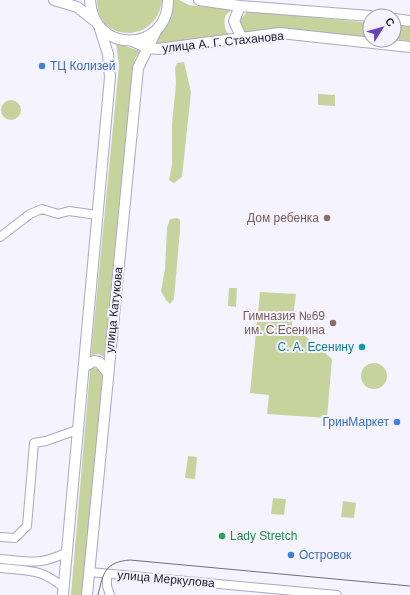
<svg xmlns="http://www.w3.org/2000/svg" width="410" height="595" font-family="Helvetica,sans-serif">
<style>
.green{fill:#c8d29c}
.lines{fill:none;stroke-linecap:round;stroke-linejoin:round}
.minor-casing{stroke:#aba7c1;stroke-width:10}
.major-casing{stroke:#aba7c1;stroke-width:12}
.minor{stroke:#fff;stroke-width:8}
.major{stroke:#fff;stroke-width:10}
.tram{stroke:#716f7a;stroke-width:1}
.shop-dot{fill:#3f7fe0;stroke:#f5f3fe;stroke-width:1.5}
.education-dot{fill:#8d6e63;stroke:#f5f3fe;stroke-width:1.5}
.culture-dot{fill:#0f9aa8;stroke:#f5f3fe;stroke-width:1.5}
.leisure-dot{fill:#2e9e5b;stroke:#f5f3fe;stroke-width:1.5}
.labels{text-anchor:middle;stroke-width:4;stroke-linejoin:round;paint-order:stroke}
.street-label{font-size:12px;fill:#1e1c26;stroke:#f5f3fe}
.shop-label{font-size:12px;fill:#366cbe;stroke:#f5f3fe;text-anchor:start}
.education-label{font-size:12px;fill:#785e54;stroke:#f5f3fe;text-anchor:end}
.culture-label{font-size:12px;fill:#0d838f;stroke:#f5f3fe;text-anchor:end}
.leisure-label{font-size:12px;fill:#27864d;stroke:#f5f3fe;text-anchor:start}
</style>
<rect width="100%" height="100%" fill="#f5f3fe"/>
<path class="green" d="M 97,0 L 162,0 C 157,45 96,43 97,0 Z
M 172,0 L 179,0 L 189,5 L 231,10 L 225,16 C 224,26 224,31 233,37 L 152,45 L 160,36 L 172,12 Z
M 248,11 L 370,23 L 370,37 L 286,30 L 250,34 L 243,32 L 239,21 Z
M 394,25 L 410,27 L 410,41 L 394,39 Z
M 116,43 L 140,51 L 135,58 L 133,67 L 104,357 L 99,354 L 91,355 L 119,65 Z
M 184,62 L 191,92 L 182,177 L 174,183 L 169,180 L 172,165 L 172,124 L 176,84 L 175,68 L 177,63 Z
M 318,94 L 335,95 L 335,106 L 318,105 Z
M1 110a10 10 0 1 1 20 0a10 10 0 1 1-20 0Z
M 177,218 L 180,220 L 180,230 L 174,299 L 170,304 L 166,300 L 161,291 L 165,269 L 167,228 L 170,219 Z
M 229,288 L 237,288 L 236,307 L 228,306 Z
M 260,292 L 296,294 L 292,325 L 332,359 L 327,418 L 267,414 L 269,395 L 250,393 Z
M361 376a13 13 0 1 1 26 0a13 13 0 1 1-26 0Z
M 94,368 L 99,369 L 103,373 L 83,595 L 71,595 L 90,370 Z
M 188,456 L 197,457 L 195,479 L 185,478 Z
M 273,498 L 286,499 L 284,515 L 271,514 Z
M 343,501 L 356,503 L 354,518 L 341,517 Z"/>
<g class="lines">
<defs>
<path id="minor" d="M 0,237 L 30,214 L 42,209 L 58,214 L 69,211 L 97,215
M 0,537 L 15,538 L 27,526 L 34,443 L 46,441 L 77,430
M 0,559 C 27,561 41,566 67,552
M 0,568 C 28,571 41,568 64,588
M 90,572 L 337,595
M 107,574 L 107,586 L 110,595"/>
<path id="major" d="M 54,0 L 77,7 L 95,21
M 90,0 C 93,55 168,53 168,0
M 199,0 L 240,6 L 370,16
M 240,6 L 234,21 L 242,39
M 394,19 L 410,21
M 132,41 L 148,48 L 158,49 L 280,33 L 410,47
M 84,367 L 94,361 L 99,362 L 108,373
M 63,595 L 110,77 L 108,54 L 100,29
M 87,595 L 138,68 L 157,29"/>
</defs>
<use href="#minor" class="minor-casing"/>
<use href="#major" class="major-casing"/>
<use href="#minor" class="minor"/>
<use href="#major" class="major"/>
<path class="tram" d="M 98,595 C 103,573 105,562 130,560 L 410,586"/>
</g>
<g class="shop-dot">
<circle cx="42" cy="66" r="4"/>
<circle cx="397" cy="422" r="4"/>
<circle cx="291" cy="555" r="4"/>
</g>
<g class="education-dot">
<circle cx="327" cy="218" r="4"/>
<circle cx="333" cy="323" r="4"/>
</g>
<circle class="culture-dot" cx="362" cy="347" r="4"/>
<circle class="leisure-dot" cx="222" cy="536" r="4"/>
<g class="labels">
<g class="street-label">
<text transform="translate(223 42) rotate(-6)" y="4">улица А. Г. Стаханова</text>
<text transform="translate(114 310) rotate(-84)" y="4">улица Катукова</text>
<text transform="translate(166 579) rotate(5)" y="4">улица Меркулова</text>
</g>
<g class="shop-label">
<text x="50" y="70">ТЦ Колизей</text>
<text x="389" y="426" text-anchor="end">ГринМаркет</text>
<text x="299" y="559">Островок</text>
</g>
<g class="education-label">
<text x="319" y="222">Дом ребенка</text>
<text x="325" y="320">Гимназия №69<tspan x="325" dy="14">им. С.Есенина</tspan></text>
</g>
<g class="culture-label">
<text x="354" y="351">С. А. Есенину</text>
</g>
<g class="leisure-label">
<text x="230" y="540">Lady Stretch</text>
</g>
</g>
<g transform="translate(382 28) rotate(53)"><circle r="19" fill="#f5f3fe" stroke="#9f9da8"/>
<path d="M0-3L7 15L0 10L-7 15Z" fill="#6a43bc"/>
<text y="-6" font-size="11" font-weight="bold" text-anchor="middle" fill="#1e1c26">С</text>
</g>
</svg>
